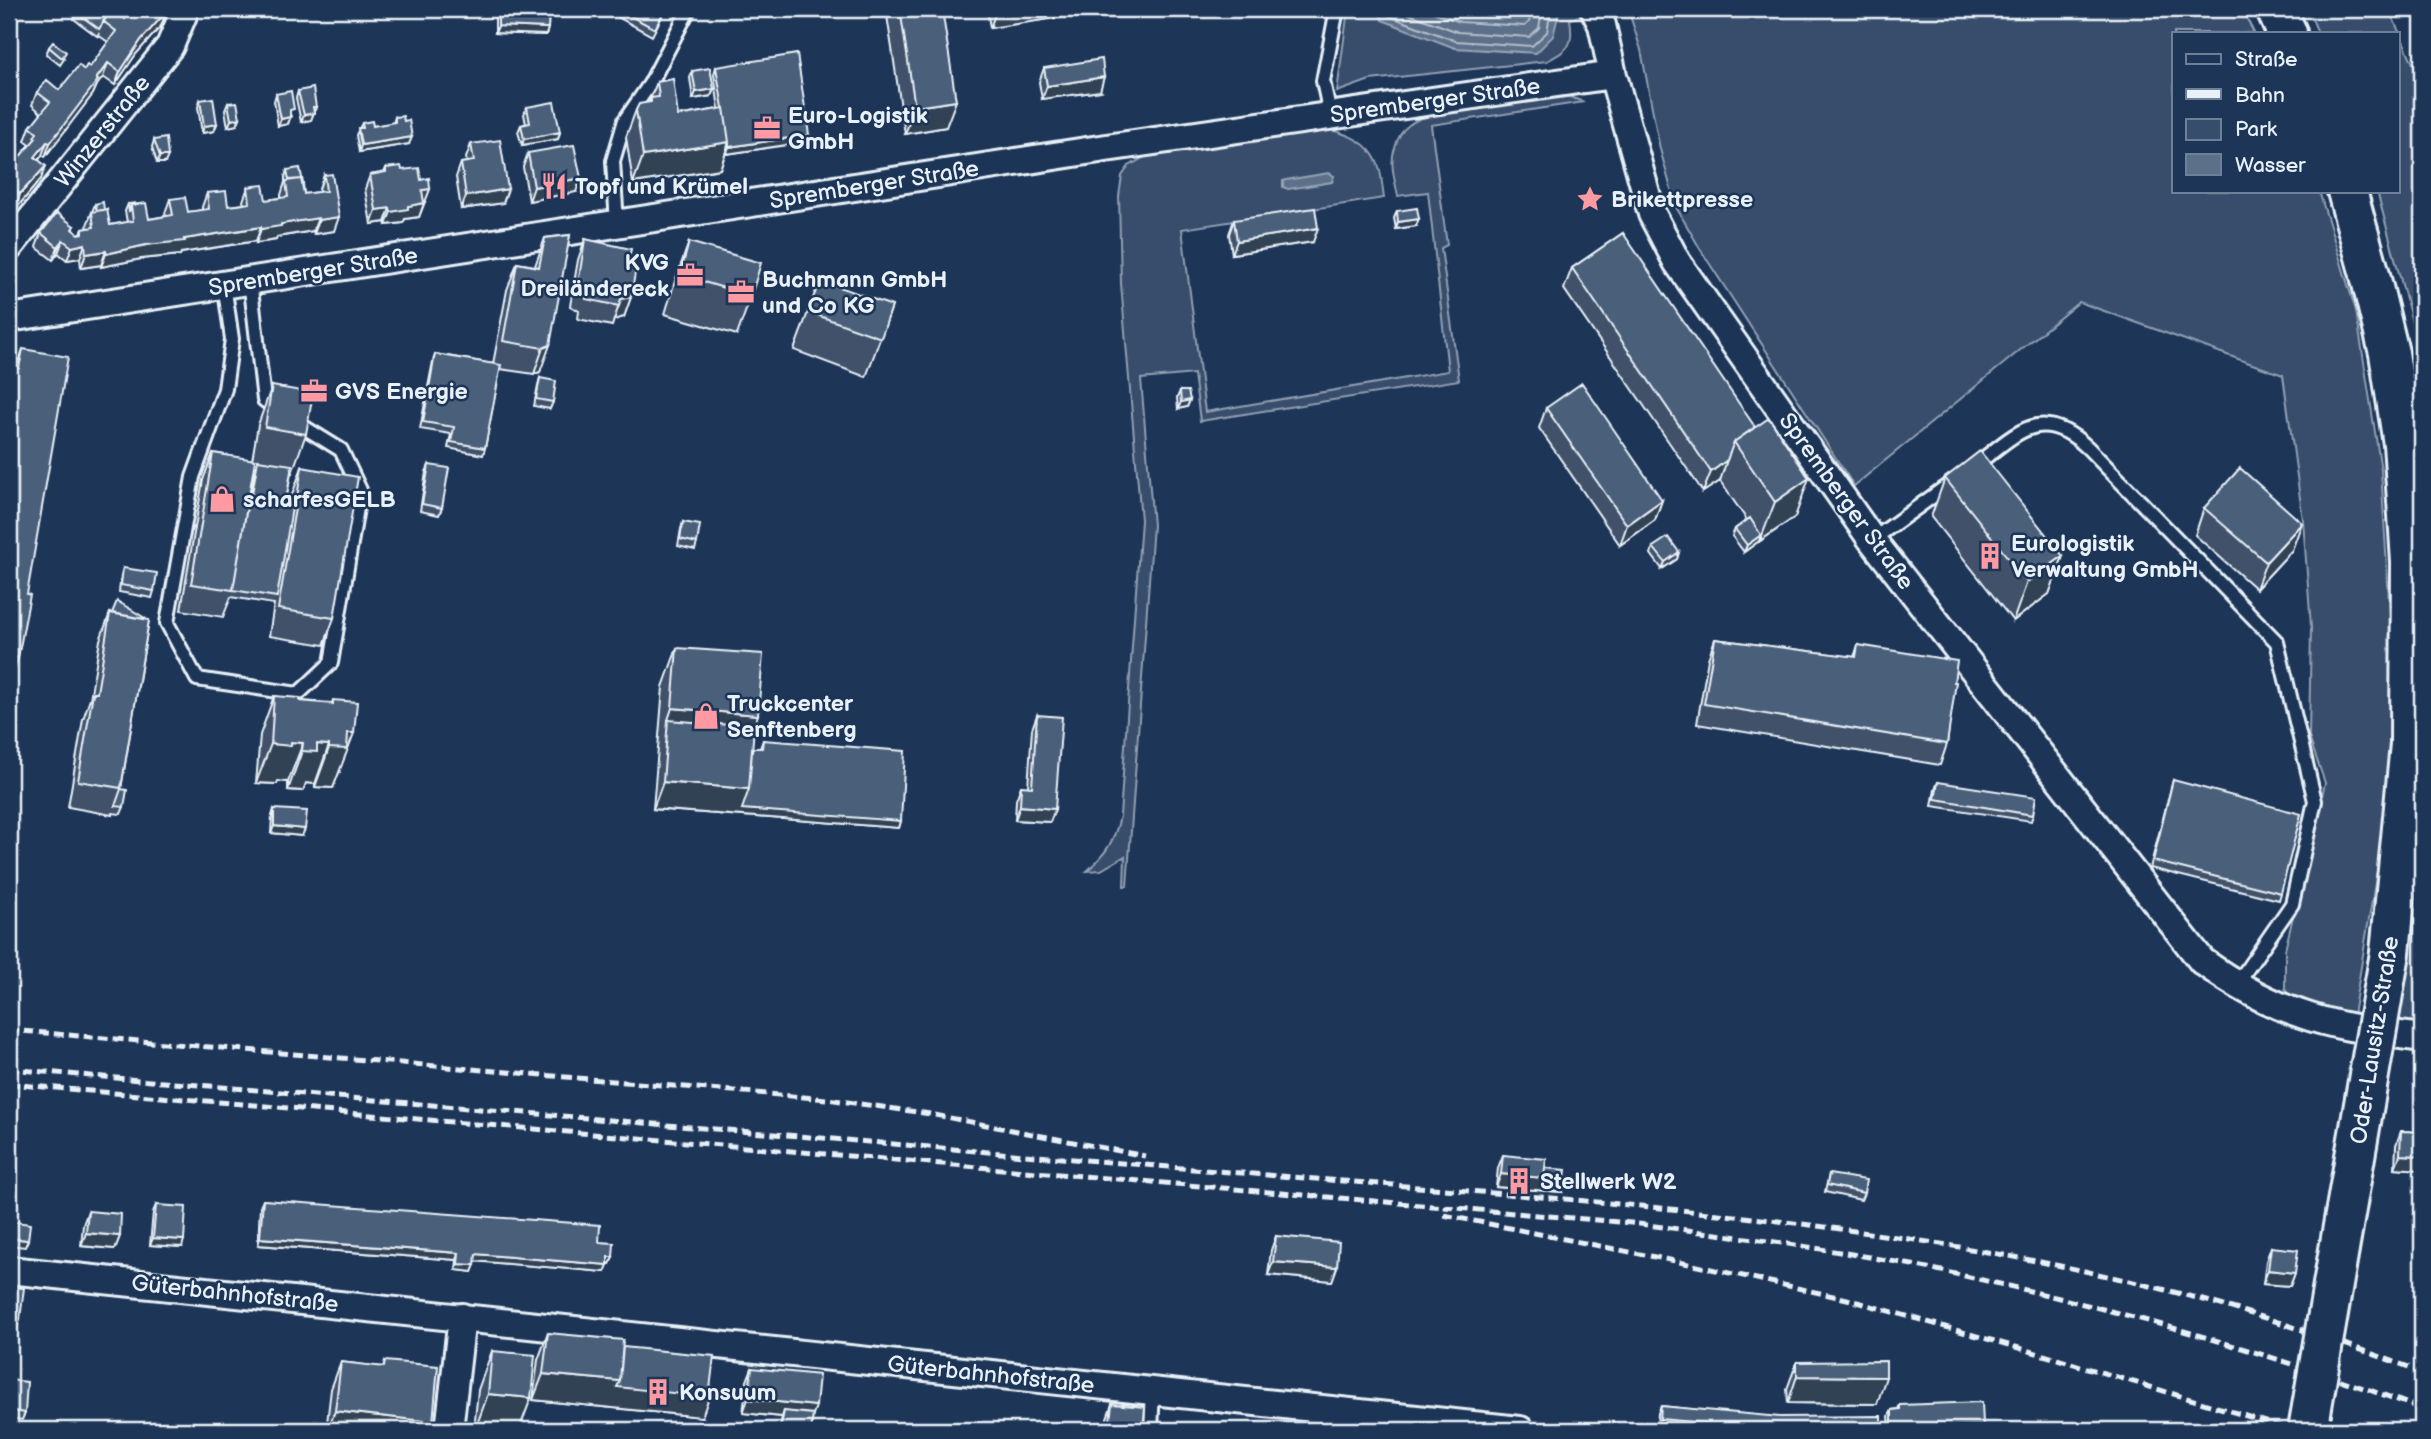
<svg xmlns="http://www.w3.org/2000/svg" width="2431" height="1439" font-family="'Balsamiq Sans',sans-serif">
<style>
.green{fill:#374d6c;stroke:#909fb2;stroke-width:2}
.water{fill:#5d7089;stroke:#95a4b5;stroke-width:2}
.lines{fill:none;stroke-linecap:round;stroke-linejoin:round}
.shore{stroke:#b0bdcc;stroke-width:2}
.lane-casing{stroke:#e8f1f8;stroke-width:18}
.street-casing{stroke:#e8f1f8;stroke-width:32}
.highway-casing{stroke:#e8f1f8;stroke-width:44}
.lane{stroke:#1d3557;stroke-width:12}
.street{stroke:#1d3557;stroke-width:26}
.highway{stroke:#1d3557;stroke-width:38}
.rail{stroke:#e8f1f8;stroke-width:5;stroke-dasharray:10 5;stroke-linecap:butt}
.highway-bridge-casing{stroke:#e8f1f8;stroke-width:44;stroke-linecap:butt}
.highway-bridge{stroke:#1d3557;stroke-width:38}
.wall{fill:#3f5169;stroke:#e8f1f8;stroke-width:2;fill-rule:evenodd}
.shaded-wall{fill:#334255;stroke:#e8f1f8;stroke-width:2}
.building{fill:#495e7a;stroke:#e8f1f8;stroke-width:2}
.labels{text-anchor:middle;stroke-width:5;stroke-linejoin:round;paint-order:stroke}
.street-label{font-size:23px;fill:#e8f1f8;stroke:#1d3557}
.poi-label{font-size:23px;font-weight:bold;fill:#e8f1f8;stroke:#1d3557;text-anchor:start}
</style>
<rect width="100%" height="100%" fill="#1d3557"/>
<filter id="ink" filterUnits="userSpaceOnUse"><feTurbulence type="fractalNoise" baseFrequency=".0143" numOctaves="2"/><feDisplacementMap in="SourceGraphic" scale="14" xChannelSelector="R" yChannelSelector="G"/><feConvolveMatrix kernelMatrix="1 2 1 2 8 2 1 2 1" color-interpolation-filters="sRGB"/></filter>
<g filter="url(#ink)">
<path class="green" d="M 1348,9 L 1603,9 L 1570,19 C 1574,46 1570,48 1547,61 L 1370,80 L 1337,92 Z
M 1628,9 L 2242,9 L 2254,33 L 2174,33 L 2174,191 L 2319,191 L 2356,311 L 2381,470 L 2394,684 L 2388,805 L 2353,1015 L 2290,999 L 2285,988 L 2285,950 L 2325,783 L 2309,737 L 2311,627 L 2303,520 L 2283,375 L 2079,302 L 1854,486 L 1702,252 L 1676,207 L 1660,149 L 1641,50 Z
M 2308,9 L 2389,9 L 2422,84 L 2422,387 L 2412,322 L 2377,191 L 2398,191 L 2398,33 L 2318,33 Z
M 1567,96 L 1584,102 L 1431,125 L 1447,245 L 1441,248 L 1459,380 L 1200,421 L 1194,374 L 1141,379 L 1153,525 L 1127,886 L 1124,886 L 1125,856 L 1101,870 L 1087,871 C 1106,854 1115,840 1120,816 L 1141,520 L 1121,284 L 1119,196 L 1122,176 L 1129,166 L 1150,154 L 1318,128 C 1342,131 1368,139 1378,164 C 1382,174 1382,187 1384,198 L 1182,229 L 1205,412 L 1448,371 L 1428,192 L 1398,196 C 1395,180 1389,163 1395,148 C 1397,140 1402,130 1409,125 C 1429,107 1536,100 1567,96 Z
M 2422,851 L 2422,1024 L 2395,1022 Z"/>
<path class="water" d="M 1380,9 L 1557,9 L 1559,12 L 1553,36 L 1536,53 L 1455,48 L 1382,20 Z
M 1329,173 L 1334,176 L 1332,182 L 1288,189 L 1283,187 L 1283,181 L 1286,180 Z"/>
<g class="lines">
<path class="shore" d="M 1387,9 L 1389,16 L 1456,41 L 1532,46 L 1547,32 L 1551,9
M 1396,9 L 1458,32 L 1529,37 L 1539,28 L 1542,9
M 1425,9 L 1460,22 L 1525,26 L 1529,22 L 1532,9"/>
<defs>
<path id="lane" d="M 1330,114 L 1323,81 L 1337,9
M 617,224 L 613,161 L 625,120 L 650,84 L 689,9
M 250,280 L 264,400 L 279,411
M 224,284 L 232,339 L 225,389 L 193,477 L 167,623 L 197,679 L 298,694 L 331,663 L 360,490 L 341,450 L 294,421
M 1974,466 C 2017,434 2040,403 2088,448 L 2277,642 L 2315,801 L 2292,904 L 2236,985
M 1872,540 L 1954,481
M 1151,1430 L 1153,1391"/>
<path id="street" d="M 1594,9 L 1602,25 L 1613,75 L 1652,214 L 1677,262 L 1872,540 L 2202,961 C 2232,983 2265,1002 2301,1014 C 2339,1028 2382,1032 2422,1038
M 9,247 L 170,46 L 183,15 L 183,9
M 9,318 L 1106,148 L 1613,75
M 9,1270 L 1520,1430
M 449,1430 L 462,1317"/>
<path id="highway" d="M 2276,9 L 2287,33
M 2347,191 L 2369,271 L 2389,353 L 2403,444 L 2408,515 L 2411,562 L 2410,744 L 2390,953"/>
</defs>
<use href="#lane" class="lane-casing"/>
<use href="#street" class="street-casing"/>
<use href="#highway" class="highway-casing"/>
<use href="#lane" class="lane"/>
<use href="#street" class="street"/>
<use href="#highway" class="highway"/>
<path class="rail" d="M 9,1030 L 827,1099 L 930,1114 L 1145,1156
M 9,1069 C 412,1103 815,1138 1218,1171 C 1527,1197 1839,1212 2142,1284 C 2237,1307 2331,1338 2422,1372
M 9,1084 L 1631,1223 C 1752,1238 1873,1254 1991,1282 C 2138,1315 2282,1357 2422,1409
M 1444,1215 L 1675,1261 L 1847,1299 L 2054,1358 L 2293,1430"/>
<defs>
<path id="highway-bridge" d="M 2308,1430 L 2390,953"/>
</defs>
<use href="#highway-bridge" class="highway-bridge-casing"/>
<use href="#highway-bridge" class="highway-bridge"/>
</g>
<path class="wall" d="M 71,9 L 98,9 L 108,15 L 125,19 L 166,12 L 161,26 L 136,54 L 115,85 L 103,77 L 97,85 L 93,94 L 45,157 L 42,155 L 39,160 L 41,179 L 9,217 L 9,169 L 30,145 L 25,141 L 30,127 L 41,113 L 32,105 L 37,92 L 59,90 L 84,70 L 90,67 L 108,42 L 98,35 L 99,33 L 97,36 L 74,19 L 76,12 Z
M 497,9 L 549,9 L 548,28 L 546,35 L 495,33 L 495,13 Z
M 616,9 L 666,9 L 652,36 L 614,15 Z
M 886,9 L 942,9 L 946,127 L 905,134 Z
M 987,9 L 1115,9 L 990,28 Z
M 49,47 L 64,59 L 60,65 L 46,54 Z
M 716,67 L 809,135 L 807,142 L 726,154 L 726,152 L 720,169 L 633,183 L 626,137 L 636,110 L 649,102 L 657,82 L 678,116 L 719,109 L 714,74 Z
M 1044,68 L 1100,91 L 1042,99 L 1039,82 Z
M 692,71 L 714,89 L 711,96 L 693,99 L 690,78 Z
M 298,91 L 316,107 L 311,120 L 301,122 L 296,98 Z
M 276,94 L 291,116 L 288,124 L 278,126 L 274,101 Z
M 200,100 L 214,131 L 202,133 L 198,107 Z
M 228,103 L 240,118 L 237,125 L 228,127 L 225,110 Z
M 527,107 L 560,132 L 558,139 L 522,145 L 518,132 L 521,125 L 526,124 L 524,114 Z
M 395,117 L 409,144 L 359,152 L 356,135 L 362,123 L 373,126 L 393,123 Z
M 154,140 L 165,163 L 157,163 L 152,147 Z
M 471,144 L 503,203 L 461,209 L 456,177 L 461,163 L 467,162 L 466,158 Z
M 528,153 L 576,192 L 529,201 L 523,167 Z
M 386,168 L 402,170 L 421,180 L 430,189 L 419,217 L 405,219 L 403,223 L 386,225 L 385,222 L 371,224 L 365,189 L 370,175 L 384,173 Z
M 287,170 L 303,183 L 304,194 L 319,192 L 319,189 L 324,175 L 334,231 L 314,234 L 313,231 L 277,237 L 276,240 L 256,243 L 256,241 L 181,253 L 180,255 L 141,259 L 101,267 L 101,265 L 81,268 L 80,258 L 67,260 L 58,253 L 53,260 L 36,247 L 41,233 L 74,226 L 73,229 L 78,234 L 81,233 L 83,229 L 88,228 L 87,225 L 95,204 L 104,210 L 110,225 L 127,222 L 125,211 L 128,204 L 149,219 L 166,216 L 165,213 L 170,199 L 188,212 L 202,210 L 202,207 L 207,193 L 228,206 L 244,204 L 243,201 L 248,187 L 266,200 L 281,198 L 281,195 L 285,182 L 285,177 Z
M 1397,211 L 1416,226 L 1396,229 L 1394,218 Z
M 1234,220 L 1313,242 L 1232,254 L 1229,234 Z
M 1623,233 L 1795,517 L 1760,541 L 1760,539 L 1759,541 L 1744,552 L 1732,536 L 1735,529 L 1747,520 L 1720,481 L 1703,492 L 1564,289 L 1572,268 Z
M 570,235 L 540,372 L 534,374 L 500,369 L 485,448 L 483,455 L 448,448 L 451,434 L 420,429 L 433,361 L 435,354 L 493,364 L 507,290 L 517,263 L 535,266 L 545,238 Z
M 585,239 L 629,258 L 631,297 L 624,317 L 614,320 L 612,326 L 578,319 L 579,311 L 570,306 L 578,260 Z
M 689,242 L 751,296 L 737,335 L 665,314 L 675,281 Z
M 820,280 L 892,306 L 866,377 L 794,350 Z
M 23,349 L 18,658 L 9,684 L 9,367 L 16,368 Z
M 540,378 L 553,402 L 550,409 L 534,406 L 538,385 Z
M 272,386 L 306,434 L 292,473 L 291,473 L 287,495 L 292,495 L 302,467 L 334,618 L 324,645 L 269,636 L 274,604 L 231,597 L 223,617 L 181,610 L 203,480 L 213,453 L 252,460 L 258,425 ZM 254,466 L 255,467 L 251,494 L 249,494 Z
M 1180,391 L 1190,400 L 1187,407 L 1178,409 L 1177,398 Z
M 1546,408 L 1662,500 L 1655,520 L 1620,545 L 1539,428 Z
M 429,465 L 442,508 L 439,515 L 420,511 L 426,472 Z
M 1945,478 L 2063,556 L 2049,594 L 2013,621 L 1931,517 Z
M 2204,508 L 2292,550 L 2256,589 L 2195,535 Z
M 683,522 L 697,543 L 695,550 L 678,546 L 681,529 Z
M 1653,547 L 1679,552 L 1677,559 L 1662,569 L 1651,554 Z
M 123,568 L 154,591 L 152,598 L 119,592 L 121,575 Z
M 110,613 L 149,620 L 121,789 L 124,807 L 121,814 L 112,813 L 112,815 L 68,807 L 83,719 L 90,699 L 100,640 Z
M 1715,639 L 1854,657 L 1858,645 L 1954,682 L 1947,744 L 1940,765 L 1697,724 L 1708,659 Z
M 677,648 L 752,748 L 760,748 L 763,740 L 901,821 L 899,828 L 653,809 L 663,687 Z
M 274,696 L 300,701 L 332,703 L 333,700 L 340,772 L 339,772 L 333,788 L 315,787 L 315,784 L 306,783 L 303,791 L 288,790 L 288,782 L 278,781 L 277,784 L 256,783 L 260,735 Z
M 1037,715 L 1055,809 L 1050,822 L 1015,820 L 1016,800 L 1021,786 L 1028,787 L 1032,729 Z
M 2173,780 L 2281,893 L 2279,900 L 2150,868 Z
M 1938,782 L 2033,815 L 2031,821 L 1932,806 L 1935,789 Z
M 274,809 L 302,836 L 271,833 L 272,816 Z
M 2401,1131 L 2422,1132 L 2422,1170 L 2395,1168 L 2396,1145 Z
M 1503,1155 L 1545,1168 L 1562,1192 L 1496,1187 L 1498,1168 Z
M 1829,1174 L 1864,1193 L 1861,1200 L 1825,1192 Z
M 263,1200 L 599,1242 L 613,1257 L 610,1264 L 608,1264 L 605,1272 L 475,1261 L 472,1272 L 456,1270 L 457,1260 L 258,1245 L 260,1207 Z
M 156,1205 L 182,1247 L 150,1245 L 153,1212 Z
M 88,1211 L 120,1236 L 115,1249 L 81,1246 L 83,1225 Z
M 1276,1236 L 1337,1267 L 1332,1281 L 1268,1275 L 1271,1250 Z
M 2271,1247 L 2295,1273 L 2290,1286 L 2263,1284 L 2266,1261 Z
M 548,1333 L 623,1347 L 702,1417 L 533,1400 L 538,1360 Z
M 492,1351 L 519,1430 L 474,1430 L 478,1390 Z
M 385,1361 L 430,1430 L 311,1430 L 314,1421 L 327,1423 L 331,1389 L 341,1362 L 383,1367 Z
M 1797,1362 L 1877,1404 L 1788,1403 L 1787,1389 Z
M 752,1368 L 813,1414 L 811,1430 L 777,1430 L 778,1426 L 780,1426 L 782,1417 L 743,1413 L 747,1381 Z
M 9,1380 L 25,1413 L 22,1420 L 9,1418 Z
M 1112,1404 L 1143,1430 L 1106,1430 L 1107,1418 Z
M 1900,1405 L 1983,1425 L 1981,1430 L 1890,1430 L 1889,1416 L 1892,1410 L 1898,1409 Z
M 1661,1406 L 1881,1429 L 1881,1430 L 1708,1430 L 1657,1425 L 1658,1413 Z"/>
<path class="shaded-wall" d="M 997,9 L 1115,9 L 990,28 Z
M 166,12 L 161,26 L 136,54 L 115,85 L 120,72 L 141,40 Z
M 498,26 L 548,28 L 546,35 L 495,33 Z
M 108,63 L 103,77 L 97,85 L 93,94 L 45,157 L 50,143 Z
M 1104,77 L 1100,91 L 1042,99 L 1047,86 Z
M 714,89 L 711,96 L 693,99 L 696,92 Z
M 956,101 L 946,127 L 905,134 L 915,107 Z
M 313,107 L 316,107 L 311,120 L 301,122 L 304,115 Z
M 290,117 L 288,124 L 278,126 L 281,119 Z
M 240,118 L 237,125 L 228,127 L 231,120 Z
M 217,124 L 214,131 L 202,133 L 204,126 Z
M 560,132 L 558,139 L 522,145 L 524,139 Z
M 809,135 L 807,142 L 726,154 L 729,147 Z
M 412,137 L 409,144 L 359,152 L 361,145 Z
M 47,142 L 42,155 L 30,171 L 35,157 Z
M 729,142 L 720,169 L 633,183 L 643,156 Z
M 160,156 L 168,156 L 165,163 L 157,163 Z
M 46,166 L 41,179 L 9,217 L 9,213 L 18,201 L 20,194 Z
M 581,178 L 576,192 L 529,201 L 534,187 Z
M 430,189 L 425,202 L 417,204 L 422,190 Z
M 508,189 L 503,203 L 461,209 L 466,196 Z
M 424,203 L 419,217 L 405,219 L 403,223 L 386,225 L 391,212 L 408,206 Z
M 390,208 L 385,222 L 371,224 L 376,210 Z
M 339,217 L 334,231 L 314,234 L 319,220 Z
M 318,218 L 313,231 L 277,237 L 276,240 L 256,243 L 261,229 L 281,224 Z
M 1419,219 L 1416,226 L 1396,229 L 1398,222 Z
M 261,227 L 256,241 L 181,253 L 180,255 L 141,259 L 101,267 L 106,254 L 146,245 Z
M 1318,228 L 1313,242 L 1232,254 L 1237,241 Z
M 63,240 L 58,253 L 53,260 L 58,247 Z
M 85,244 L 80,258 L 67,260 L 72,247 Z
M 106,251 L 101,265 L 81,268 L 86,254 Z
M 631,297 L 624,317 L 614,320 L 621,299 Z
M 550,345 L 540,372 L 534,374 L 543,348 Z
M 1190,400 L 1187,407 L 1178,409 L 1181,402 Z
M 1727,460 L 1720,481 L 1703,492 L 1711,472 Z
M 1809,478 L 1795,517 L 1760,541 L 1775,502 Z
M 1662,500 L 1655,520 L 1620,545 L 1627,525 Z
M 2302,523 L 2292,550 L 2256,589 L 2266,562 Z
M 1761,535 L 1759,541 L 1744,552 L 1747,545 Z
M 1679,552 L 1677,559 L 1662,569 L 1665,562 Z
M 2063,556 L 2049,594 L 2013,621 L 2027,582 Z
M 672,708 L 758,715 L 744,754 L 668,720 Z
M 348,733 L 354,733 L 333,788 L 315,787 L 329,748 Z
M 291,742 L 303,743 L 288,782 L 278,781 L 277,784 L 256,783 L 271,744 Z
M 317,744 L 329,745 L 315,784 L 306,783 L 303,791 L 288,790 L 302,751 Z
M 663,782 L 749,789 L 901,821 L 899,828 L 653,809 Z
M 1020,806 L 1055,809 L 1050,822 L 1015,820 Z
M 274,826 L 305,829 L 302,836 L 271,833 Z
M 2400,1155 L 2422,1156 L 2422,1170 L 2395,1168 Z
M 1501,1174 L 1544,1178 L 1564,1185 L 1562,1192 L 1496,1187 Z
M 86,1233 L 120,1236 L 115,1249 L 81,1246 Z
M 9,1238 L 28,1240 L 25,1247 L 9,1245 Z
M 153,1238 L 184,1240 L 182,1247 L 150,1245 Z
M 260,1238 L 459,1253 L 457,1260 L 258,1245 Z
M 476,1254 L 608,1265 L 605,1272 L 473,1261 Z
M 608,1257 L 613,1257 L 610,1264 L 606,1263 Z
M 1273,1262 L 1337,1267 L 1332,1281 L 1268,1275 Z
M 458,1264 L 475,1265 L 472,1272 L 456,1270 Z
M 2268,1270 L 2295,1273 L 2290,1286 L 2263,1284 Z
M 15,1318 L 20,1319 L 15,1333 L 10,1332 Z
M 9,1335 L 13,1336 L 9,1346 Z
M 543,1374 L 620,1381 L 709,1397 L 702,1417 L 533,1400 Z
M 1797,1376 L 1886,1377 L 1877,1404 L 1788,1403 Z
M 488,1394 L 531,1398 L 519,1430 L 475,1430 Z
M 748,1399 L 816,1406 L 811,1420 L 784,1411 L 782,1417 L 743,1413 Z
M 335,1411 L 433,1422 L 430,1430 L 328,1430 Z
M 1660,1419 L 1881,1429 L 1881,1430 L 1708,1430 L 1657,1425 Z
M 1983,1425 L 1981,1430 L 1891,1430 L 1892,1428 Z"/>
<path class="building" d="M 78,9 L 98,9 L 108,15 L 99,29 L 76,12 Z
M 113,9 L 125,19 L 133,9 L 162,9 L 166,12 L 141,40 L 120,72 L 108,63 L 96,79 L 98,80 L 50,143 L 47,142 L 35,157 L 46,166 L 20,194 L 9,185 L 9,169 L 36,138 L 34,137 L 37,133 L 30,127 L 50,102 L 37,92 L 47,80 L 59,90 L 79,65 L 84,70 L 87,65 L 90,67 L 116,31 L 103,21 Z
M 498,9 L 549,9 L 548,28 L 498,26 Z
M 617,9 L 665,9 L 655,29 Z
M 900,9 L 942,9 L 956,101 L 915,107 Z
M 53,42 L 66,52 L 62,58 L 49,47 Z
M 797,54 L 809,135 L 729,147 L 729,142 L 724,108 L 723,108 L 716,67 Z
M 1102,59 L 1104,77 L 1047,86 L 1044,68 Z
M 710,68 L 714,89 L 696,92 L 692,71 Z
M 673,79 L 678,116 L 724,108 L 729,142 L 643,156 L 636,110 L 639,104 L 651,102 L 651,98 L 659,97 L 657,82 Z
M 313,88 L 316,107 L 313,107 L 314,113 L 304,115 L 298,91 Z
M 291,91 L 294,109 L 290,110 L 290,117 L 281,119 L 276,94 Z
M 213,98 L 217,124 L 204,126 L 200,100 Z
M 237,102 L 240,118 L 231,120 L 228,103 Z
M 554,102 L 560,132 L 524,139 L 521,125 L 530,123 L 527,107 Z
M 403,116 L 404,121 L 409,120 L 412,137 L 361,145 L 358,128 L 363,128 L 362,123 L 372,121 L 373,126 L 395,122 L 395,117 Z
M 166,138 L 168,156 L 160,156 L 154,140 Z
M 500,140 L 508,189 L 466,196 L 461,163 L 474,161 L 471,144 Z
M 574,145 L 581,178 L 534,187 L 528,153 Z
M 401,166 L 402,170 L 419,168 L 421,180 L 429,178 L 430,189 L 422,190 L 424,203 L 408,206 L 408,209 L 391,212 L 390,208 L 376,210 L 370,175 L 386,172 L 386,168 Z
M 300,168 L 303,183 L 302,183 L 301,179 L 289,180 L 287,170 Z
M 332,174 L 339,217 L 319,220 L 318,218 L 281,224 L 281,226 L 261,229 L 261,227 L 184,239 L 185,241 L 146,245 L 106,254 L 106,251 L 86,254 L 85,244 L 72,247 L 63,240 L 58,247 L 41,233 L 57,213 L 74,226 L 72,229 L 78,234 L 83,233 L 83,229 L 94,227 L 92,212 L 107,209 L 110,225 L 133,221 L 131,205 L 146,203 L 149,219 L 173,215 L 170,199 L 185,197 L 188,212 L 209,209 L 207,193 L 226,191 L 228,206 L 238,205 L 250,203 L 248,187 L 254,186 L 263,185 L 266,200 L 288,197 L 286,181 L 301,179 L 304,194 L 326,191 L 324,175 Z
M 9,194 L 18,201 L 10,211 L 9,210 Z
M 103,202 L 104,210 L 97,211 L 95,204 Z
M 135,203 L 136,205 L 131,205 L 129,212 L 128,204 Z
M 1315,208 L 1318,228 L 1237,241 L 1234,220 Z
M 1417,208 L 1419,219 L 1398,222 L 1397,211 Z
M 1623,233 L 1755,427 L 1734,442 L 1727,460 L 1711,472 L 1572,268 Z
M 570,235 L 550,345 L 543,348 L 503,341 L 517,263 L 539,267 L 545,238 Z
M 585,239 L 631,249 L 629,258 L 633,259 L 634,266 L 636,267 L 631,297 L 621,299 L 619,306 L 586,299 L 587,291 L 578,285 Z
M 689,242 L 761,263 L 751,296 L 680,275 Z
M 820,280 L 892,306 L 881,338 L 808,312 Z
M 23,349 L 68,357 L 27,594 L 30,595 L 18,658 L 9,657 L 9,367 L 19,368 Z
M 435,354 L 501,365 L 485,448 L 451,442 L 454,427 L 423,422 Z
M 540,378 L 556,381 L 553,402 L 536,399 Z
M 1582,383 L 1662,500 L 1627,525 L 1546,408 Z
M 272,386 L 313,393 L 306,434 L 265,427 Z
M 1180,391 L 1188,391 L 1190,400 L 1181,402 Z
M 1769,418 L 1809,478 L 1775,502 L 1734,442 Z
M 1980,451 L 2063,556 L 2027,582 L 1945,478 Z
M 213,453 L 255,460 L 233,590 L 191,584 Z
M 258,460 L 292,465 L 287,495 L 294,496 L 277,597 L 233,590 L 249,494 L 252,494 Z
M 429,465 L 449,468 L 442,508 L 422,504 Z
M 302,467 L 358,477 L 334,618 L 278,609 Z
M 2240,468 L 2302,523 L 2266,562 L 2204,508 Z
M 1750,518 L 1761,535 L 1747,545 L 1735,529 Z
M 683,522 L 700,525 L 697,543 L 680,539 Z
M 1668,537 L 1679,552 L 1665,562 L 1653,547 Z
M 123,568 L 157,573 L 154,591 L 121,585 Z
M 117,601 L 145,618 L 145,619 L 112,613 Z
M 110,613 L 149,620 L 121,788 L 78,781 L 93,693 L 97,693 Z
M 1715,639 L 1856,657 L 1858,645 L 1957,661 L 1954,682 L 1956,682 L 1947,744 L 1704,704 Z
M 677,648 L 763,654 L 758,715 L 672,708 Z
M 274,696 L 300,698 L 300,701 L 333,704 L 333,700 L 357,702 L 354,733 L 348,733 L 347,749 L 329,748 L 329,745 L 317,744 L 317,752 L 302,751 L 303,743 L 291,742 L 291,746 L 271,744 Z
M 1037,715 L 1062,717 L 1055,809 L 1020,806 L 1021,786 L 1032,787 Z
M 668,720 L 754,727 L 749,789 L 663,782 Z
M 763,740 L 905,751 L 901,821 L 742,809 L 749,789 L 752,748 L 762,748 Z
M 9,754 L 12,755 L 9,781 Z
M 2173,780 L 2301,814 L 2281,893 L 2153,861 Z
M 1938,782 L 2036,797 L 2033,815 L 1935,799 Z
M 121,789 L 127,790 L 124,807 L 115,806 Z
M 274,809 L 307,811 L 305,829 L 274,826 Z
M 2401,1131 L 2422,1132 L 2422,1156 L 2400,1155 Z
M 1503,1155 L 1546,1159 L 1544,1178 L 1501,1174 Z
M 1545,1168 L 1566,1170 L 1564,1185 L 1542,1184 L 1544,1178 Z
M 1829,1174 L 1866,1180 L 1864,1193 L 1827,1185 Z
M 263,1200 L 600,1225 L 599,1242 L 614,1243 L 613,1257 L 608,1257 L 608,1265 L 476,1254 L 475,1265 L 458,1264 L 459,1253 L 260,1238 Z
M 156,1205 L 186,1207 L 184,1240 L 153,1238 Z
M 88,1211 L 121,1214 L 120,1236 L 86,1233 Z
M 9,1221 L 30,1224 L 28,1240 L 9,1238 Z
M 1276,1236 L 1339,1242 L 1337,1267 L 1273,1262 Z
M 2271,1247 L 2298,1250 L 2295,1273 L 2268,1270 Z
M 9,1287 L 24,1288 L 20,1319 L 15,1318 L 13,1336 L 9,1335 Z
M 548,1333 L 623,1340 L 620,1381 L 543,1374 Z
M 623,1347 L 714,1356 L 709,1397 L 617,1387 L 620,1381 Z
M 492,1351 L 535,1355 L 531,1398 L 488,1394 Z
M 385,1361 L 438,1366 L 433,1422 L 335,1411 L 341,1362 L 384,1367 Z
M 1886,1361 L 1886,1377 L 1797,1376 L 1797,1362 Z
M 752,1368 L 819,1375 L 816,1406 L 748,1399 Z
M 9,1380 L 27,1382 L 25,1413 L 9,1410 Z
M 1982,1402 L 1983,1425 L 1892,1428 L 1892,1410 L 1900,1409 L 1900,1405 Z
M 1112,1404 L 1145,1407 L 1143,1430 L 1109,1430 Z
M 1661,1406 L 1780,1417 L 1881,1416 L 1881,1429 L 1781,1430 L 1660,1419 Z
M 784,1411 L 813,1414 L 811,1430 L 778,1430 L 778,1426 L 781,1426 Z
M 314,1421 L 387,1430 L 313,1430 Z"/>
</g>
<defs>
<symbol id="office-bare" viewBox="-9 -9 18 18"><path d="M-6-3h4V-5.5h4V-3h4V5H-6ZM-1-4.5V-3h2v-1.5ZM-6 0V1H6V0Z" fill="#ff9aa2" stroke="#1d3557" stroke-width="2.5" paint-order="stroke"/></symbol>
<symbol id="restaurant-bare" viewBox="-9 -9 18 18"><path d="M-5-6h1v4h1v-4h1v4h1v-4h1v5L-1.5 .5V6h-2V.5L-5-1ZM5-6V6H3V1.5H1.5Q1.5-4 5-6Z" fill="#ff9aa2" stroke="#1d3557" stroke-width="2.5" paint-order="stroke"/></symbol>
<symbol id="sight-bare" viewBox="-9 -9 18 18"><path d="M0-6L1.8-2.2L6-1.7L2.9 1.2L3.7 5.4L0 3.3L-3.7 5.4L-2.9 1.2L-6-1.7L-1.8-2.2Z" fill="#ff9aa2" stroke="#1d3557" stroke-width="2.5" paint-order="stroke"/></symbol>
<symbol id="shop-bare" viewBox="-9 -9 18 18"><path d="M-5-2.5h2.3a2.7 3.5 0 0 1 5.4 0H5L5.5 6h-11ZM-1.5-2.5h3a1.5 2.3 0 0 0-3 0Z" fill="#ff9aa2" stroke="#1d3557" stroke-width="2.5" paint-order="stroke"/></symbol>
<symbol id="building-bare" viewBox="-9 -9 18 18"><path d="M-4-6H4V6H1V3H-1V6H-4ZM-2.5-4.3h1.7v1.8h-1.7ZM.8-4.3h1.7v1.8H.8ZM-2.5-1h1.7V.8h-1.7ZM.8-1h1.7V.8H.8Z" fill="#ff9aa2" stroke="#1d3557" stroke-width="2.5" paint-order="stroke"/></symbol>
</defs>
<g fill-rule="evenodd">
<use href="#office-bare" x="748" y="109" width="38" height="38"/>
<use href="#restaurant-bare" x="535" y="167" width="38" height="38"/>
<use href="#sight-bare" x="1571" y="180" width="38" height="38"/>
<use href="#office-bare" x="671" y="256" width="38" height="38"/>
<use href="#office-bare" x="722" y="273" width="38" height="38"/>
<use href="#office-bare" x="295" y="372" width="38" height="38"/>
<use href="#shop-bare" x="203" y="480" width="38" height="38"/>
<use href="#building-bare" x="1971" y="537" width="38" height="38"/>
<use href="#shop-bare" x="687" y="697" width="38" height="38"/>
<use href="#building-bare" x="1500" y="1162" width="38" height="38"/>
<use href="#building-bare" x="639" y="1373" width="38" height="38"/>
</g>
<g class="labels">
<g class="street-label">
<text transform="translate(1435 100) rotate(-8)" y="8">Spremberger Straße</text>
<text transform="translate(102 131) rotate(-51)" y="8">Winzerstraße</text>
<text transform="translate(874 184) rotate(-9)" y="8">Spremberger Straße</text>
<text transform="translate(313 271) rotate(-9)" y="8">Spremberger Straße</text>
<text transform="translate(1847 501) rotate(54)" y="8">Spremberger Straße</text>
<text transform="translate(2374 1040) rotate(-81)" y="8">Oder-Lausitz-Straße</text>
<text transform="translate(235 1293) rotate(6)" y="8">Güterbahnhofstraße</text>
<text transform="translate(991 1374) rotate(6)" y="8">Güterbahnhofstraße</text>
</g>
<g class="poi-label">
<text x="788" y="123">Euro-Logistik<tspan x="788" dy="26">GmbH</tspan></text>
<text x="575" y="194">Topf und Krümel</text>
<text x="1611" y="207">Brikettpresse</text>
<text x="669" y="270" text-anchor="end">KVG<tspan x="669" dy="26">Dreiländereck</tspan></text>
<text x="762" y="287">Buchmann GmbH<tspan x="762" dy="26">und Co KG</tspan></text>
<text x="335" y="399">GVS Energie</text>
<text x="243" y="507">scharfesGELB</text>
<text x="2011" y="551">Eurologistik<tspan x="2011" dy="26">Verwaltung GmbH</tspan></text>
<text x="727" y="711">Truckcenter<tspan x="727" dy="26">Senftenberg</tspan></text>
<text x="1540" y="1189">Stellwerk W2</text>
<text x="679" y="1400">Konsuum</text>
</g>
</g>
<rect width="2431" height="1439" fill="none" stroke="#1d3557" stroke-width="35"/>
<rect x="18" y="18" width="2396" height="1404" fill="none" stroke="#e8f1f8" stroke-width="2.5" filter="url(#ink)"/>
<rect x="2172" y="32" width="228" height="161" fill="#1d3557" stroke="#6e8097" stroke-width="2"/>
<rect x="2186" y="54" width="35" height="10" fill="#1d3557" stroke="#6e8097" stroke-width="2"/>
<text x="2235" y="66" font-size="21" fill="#e8f1f8">Straße</text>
<rect x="2186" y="89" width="35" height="10" fill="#e8f1f8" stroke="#6e8097" stroke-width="2"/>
<text x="2235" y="102" font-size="21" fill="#e8f1f8">Bahn</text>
<rect x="2186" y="119" width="35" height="21" fill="#374d6c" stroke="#6e8097" stroke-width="2"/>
<text x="2235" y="136" font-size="21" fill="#e8f1f8">Park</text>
<rect x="2186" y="154" width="35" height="21" fill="#5d7089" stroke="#6e8097" stroke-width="2"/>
<text x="2235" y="172" font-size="21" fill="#e8f1f8">Wasser</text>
</svg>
